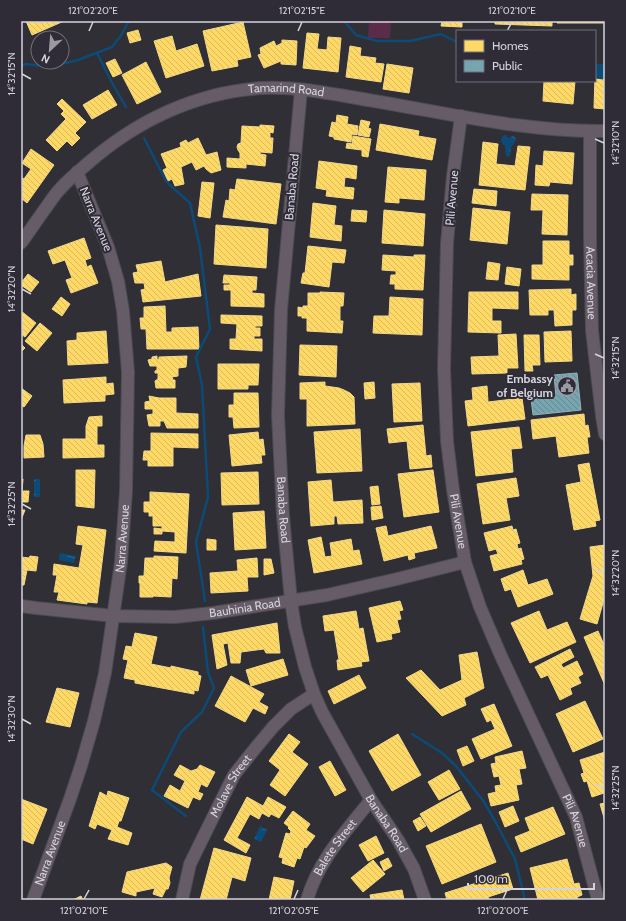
<svg xmlns="http://www.w3.org/2000/svg" width="626" height="921" font-family="Cabin,sans-serif">
<style>
.grass{fill:#5b2c49}
.water{fill:url(#water-ripples)}
.homes{fill:url(#homes-back-hatch);stroke:#f2d889}
.public{fill:url(#public-back-hatch);stroke:#92b3bc}
.lines{fill:none;stroke-linecap:round;stroke-linejoin:round}
.stream{stroke:#0c4b77;stroke-width:2.5}
.river{stroke:#0c4b77;stroke-width:15}
.minor-casing{stroke:#4b4a4f;stroke-width:14}
.minor{stroke:#665c68;stroke-width:12}
.ticks{fill:none;stroke:#d5d4dc;stroke-width:1.5}
.labels{text-anchor:middle;stroke-width:4;stroke-linejoin:round;paint-order:stroke}
.street-label{font-size:12px;fill:#d5d4dc;stroke:#2f2c38}
.poi-label{font-size:12px;font-weight:bold;fill:#d5d4dc;stroke:#2f2c38;text-anchor:end}
.neatline{fill:none;stroke:#d5d4dc;stroke-width:1.5}
.ticks-label{font-size:10px;text-anchor:middle;fill:#d5d4dc}
</style>
<defs>
<pattern id="water-ripples" width="26" height="14" patternUnits="userSpaceOnUse"><rect width="26" height="14" fill="#0c4b77"/><path d="M2 4q2-2 4 0t4 0M15 11q2-2 4 0t4 0" fill="none" stroke="#2e648a"/></pattern>
<pattern id="homes-back-hatch" width="6" height="6" patternUnits="userSpaceOnUse"><rect width="6" height="6" fill="#ffd966"/><path d="M-1 5l2 2M0 0l6 6M5-1l2 2" fill="none" stroke="#d9ba5f"/></pattern>
<pattern id="public-back-hatch" width="6" height="6" patternUnits="userSpaceOnUse"><rect width="6" height="6" fill="#76a5af"/><path d="M-1 5l2 2M0 0l6 6M5-1l2 2" fill="none" stroke="#66878e"/></pattern>
</defs>
<rect width="100%" height="100%" fill="#302f35"/>
<path class="grass" d="M 369,21 L 391,21 L 390,38 L 368,38 Z"/>
<path class="water" d="M 504,135 L 506,135 L 508,138 L 513,136 L 516,138 C 516,143 512,144 511,148 C 510,152 511,153 509,157 L 506,156 L 505,146 L 501,141 L 502,137 Z
M 34,479 L 40,479 L 40,497 L 34,497 Z
M 60,553 L 76,556 L 74,563 L 59,560 Z
M 260,826 L 267,830 L 261,842 L 254,839 Z"/>
<path class="homes" d="M 26,21 L 64,21 L 32,35 Z
M 442,21 L 462,21 L 462,27 L 441,26 Z
M 495,21 L 552,21 L 552,26 L 495,24 Z
M 557,21 L 605,21 L 605,23 L 557,23 Z
M 243,22 L 251,57 L 237,60 L 238,66 L 212,71 L 203,31 Z
M 138,30 L 141,40 L 130,43 L 127,33 Z
M 307,33 L 319,34 L 317,49 L 327,50 L 328,37 L 341,38 L 338,72 L 303,68 Z
M 172,36 L 176,51 L 197,44 L 204,66 L 166,78 L 154,41 Z
M 282,40 L 297,41 L 296,65 L 281,64 L 281,61 L 264,68 L 258,55 L 261,54 L 260,48 L 274,41 L 276,46 L 282,43 Z
M 350,46 L 361,48 L 360,56 L 376,58 L 375,63 L 384,64 L 381,82 L 346,77 Z
M 115,59 L 122,73 L 113,77 L 106,63 Z
M 146,62 L 161,92 L 137,104 L 122,75 Z
M 387,64 L 413,68 L 409,93 L 383,89 Z
M 595,76 L 605,76 L 605,109 L 594,108 Z
M 544,81 L 575,81 L 573,104 L 543,101 Z
M 108,90 L 117,105 L 92,119 L 83,105 Z
M 62,99 L 86,122 L 75,133 L 80,138 L 72,146 L 67,141 L 57,151 L 46,140 L 66,119 L 61,114 L 64,111 L 57,104 Z
M 337,115 L 348,117 L 347,124 L 358,126 L 357,135 L 352,134 L 351,142 L 334,139 L 334,137 L 329,136 L 332,122 L 336,123 Z
M 361,120 L 370,122 L 368,128 L 371,129 L 369,137 L 358,135 Z
M 380,124 L 419,131 L 418,136 L 436,139 L 432,160 L 376,150 Z
M 260,125 L 274,126 L 273,133 L 270,132 L 270,138 L 273,138 L 272,153 L 260,152 L 260,154 L 266,155 L 265,166 L 246,164 L 246,168 L 227,167 L 227,158 L 240,159 L 240,153 L 238,150 L 237,147 L 238,144 L 241,143 L 242,126 L 260,127 Z
M 353,136 L 371,139 L 368,157 L 362,156 L 362,150 L 346,148 L 347,143 L 352,144 Z
M 198,138 L 206,155 L 217,152 L 221,170 L 211,173 L 206,169 L 204,166 L 196,170 L 192,162 L 181,167 L 184,184 L 175,186 L 172,179 L 168,181 L 163,170 L 167,168 L 161,154 L 181,147 L 180,143 L 186,140 L 188,143 Z
M 483,142 L 498,144 L 496,164 L 515,166 L 518,146 L 530,147 L 525,190 L 479,185 Z
M 31,149 L 54,165 L 27,203 L 21,198 L 21,177 L 24,179 L 31,169 L 22,163 Z
M 544,151 L 574,153 L 572,184 L 550,182 L 549,186 L 535,185 L 536,165 L 543,166 Z
M 319,161 L 357,166 L 356,179 L 345,177 L 344,187 L 354,188 L 353,199 L 326,196 L 327,190 L 316,188 Z
M 388,167 L 426,170 L 424,200 L 399,198 L 399,203 L 385,202 Z
M 237,179 L 281,184 L 276,224 L 223,217 L 226,200 L 229,201 L 230,189 L 235,190 Z
M 202,182 L 214,183 L 210,218 L 198,216 Z
M 474,189 L 497,191 L 496,206 L 472,203 Z
M 532,194 L 568,195 L 567,235 L 542,234 L 543,210 L 531,210 Z
M 313,203 L 336,206 L 334,225 L 342,226 L 341,241 L 310,237 Z
M 473,208 L 510,212 L 507,244 L 470,240 Z
M 352,210 L 367,211 L 366,222 L 351,221 Z
M 384,210 L 425,214 L 423,246 L 382,243 Z
M 216,225 L 268,229 L 266,268 L 214,264 Z
M 84,238 L 91,258 L 85,260 L 87,267 L 91,265 L 98,283 L 71,293 L 66,280 L 72,278 L 65,260 L 53,264 L 48,251 Z
M 543,241 L 569,241 L 569,255 L 573,255 L 573,265 L 569,265 L 569,280 L 532,279 L 532,265 L 543,265 Z
M 308,246 L 346,250 L 344,263 L 332,262 L 329,287 L 301,283 L 303,273 L 305,273 Z
M 383,255 L 414,257 L 414,255 L 425,255 L 423,290 L 395,289 L 395,284 L 390,284 L 391,275 L 396,275 L 396,271 L 382,270 Z
M 161,261 L 165,282 L 198,274 L 201,296 L 143,302 L 141,290 L 145,289 L 144,283 L 135,283 L 133,273 L 138,272 L 136,265 Z
M 488,262 L 500,264 L 498,280 L 486,279 Z
M 507,267 L 521,269 L 519,286 L 505,284 Z
M 28,274 L 39,282 L 31,292 L 21,285 L 21,283 Z
M 224,275 L 257,277 L 256,290 L 252,290 L 252,293 L 264,294 L 264,307 L 231,306 L 231,290 L 224,290 L 224,285 L 230,285 L 230,283 L 223,283 Z
M 571,289 L 571,295 L 576,294 L 576,310 L 572,310 L 572,325 L 555,326 L 554,310 L 548,310 L 548,315 L 530,315 L 529,290 Z
M 320,292 L 344,293 L 343,306 L 340,306 L 340,321 L 343,321 L 342,333 L 307,331 L 307,318 L 302,318 L 302,316 L 298,316 L 298,307 L 303,308 L 303,306 L 308,306 L 308,293 L 320,293 Z
M 469,292 L 518,292 L 518,309 L 492,308 L 492,321 L 501,321 L 501,333 L 468,332 Z
M 61,297 L 70,304 L 62,316 L 52,309 Z
M 390,297 L 423,299 L 422,335 L 373,333 L 374,316 L 389,316 Z
M 165,306 L 166,332 L 172,332 L 172,328 L 198,327 L 199,349 L 147,349 L 146,329 L 141,329 L 140,318 L 144,318 L 144,307 Z
M 21,311 L 36,323 L 25,337 L 21,334 Z
M 221,315 L 262,316 L 262,326 L 255,326 L 255,328 L 260,328 L 260,336 L 254,336 L 254,339 L 262,339 L 262,351 L 230,349 L 230,339 L 236,339 L 237,324 L 221,323 Z
M 40,323 L 52,333 L 37,351 L 25,341 Z
M 106,331 L 108,363 L 68,365 L 67,341 L 77,340 L 77,333 Z
M 571,331 L 572,361 L 545,362 L 544,332 Z
M 516,334 L 518,368 L 507,368 L 507,373 L 472,374 L 471,357 L 499,356 L 498,335 Z
M 524,335 L 539,335 L 540,365 L 532,365 L 533,371 L 525,371 Z
M 21,344 L 25,348 L 21,352 Z
M 300,345 L 337,346 L 336,377 L 299,375 Z
M 157,356 L 157,359 L 159,360 L 159,357 L 187,356 L 186,367 L 178,368 L 178,376 L 172,377 L 173,380 L 175,380 L 175,388 L 156,388 L 155,381 L 158,379 L 158,373 L 155,373 L 155,371 L 157,370 L 157,366 L 150,366 L 148,360 L 152,359 L 152,357 Z
M 218,364 L 259,364 L 258,385 L 248,385 L 248,389 L 218,389 Z
M 106,377 L 106,384 L 113,383 L 114,394 L 105,395 L 105,401 L 64,403 L 63,380 Z
M 325,382 L 325,386 L 339,388 L 344,390 L 350,393 L 354,397 L 355,424 L 307,426 L 307,399 L 300,399 L 300,383 Z
M 374,382 L 375,398 L 365,399 L 364,383 Z
M 420,383 L 422,421 L 394,422 L 392,384 Z
M 487,386 L 488,402 L 522,398 L 525,419 L 468,426 L 465,401 L 473,400 L 472,388 Z
M 21,388 L 32,396 L 24,407 L 21,405 Z
M 234,393 L 258,393 L 259,427 L 234,428 L 233,417 L 229,417 L 229,405 L 234,405 Z
M 149,396 L 159,398 L 176,398 L 176,413 L 198,414 L 198,428 L 167,428 L 164,421 L 160,421 L 160,426 L 149,426 L 147,415 L 153,414 L 153,409 L 145,409 L 145,402 L 150,401 Z
M 584,414 L 585,426 L 588,425 L 590,437 L 587,437 L 589,453 L 559,457 L 556,436 L 533,439 L 531,420 Z
M 102,416 L 102,426 L 97,426 L 97,445 L 104,445 L 104,457 L 63,458 L 63,439 L 86,439 L 86,426 L 89,417 Z
M 423,425 L 426,456 L 431,455 L 432,467 L 410,469 L 407,441 L 389,443 L 387,429 Z
M 519,427 L 522,448 L 511,449 L 513,472 L 476,476 L 471,432 Z
M 360,429 L 362,471 L 317,473 L 314,432 Z
M 258,432 L 259,440 L 263,439 L 265,455 L 261,455 L 262,463 L 232,466 L 229,435 Z
M 151,433 L 198,434 L 198,448 L 173,447 L 173,466 L 148,466 L 148,460 L 143,460 L 144,451 L 151,451 Z
M 26,435 L 40,435 L 43,444 L 44,457 L 24,458 L 24,446 Z
M 589,463 L 600,520 L 595,521 L 596,526 L 574,530 L 566,485 L 581,482 L 578,465 Z
M 76,470 L 95,470 L 94,508 L 76,506 Z
M 433,470 L 439,512 L 404,517 L 398,474 Z
M 258,472 L 259,504 L 222,505 L 221,473 Z
M 516,478 L 519,496 L 506,498 L 510,520 L 483,524 L 477,484 Z
M 21,479 L 23,479 L 22,491 L 29,491 L 28,502 L 21,502 Z
M 331,480 L 333,502 L 362,500 L 363,523 L 338,524 L 337,516 L 334,516 L 334,524 L 311,526 L 308,482 Z
M 378,486 L 380,504 L 372,505 L 370,487 Z
M 150,492 L 189,494 L 186,553 L 154,551 L 155,541 L 175,542 L 175,532 L 162,531 L 162,534 L 154,534 L 154,528 L 162,529 L 162,526 L 153,526 L 153,516 L 149,516 L 149,512 L 144,512 L 144,502 L 150,502 Z
M 381,506 L 383,518 L 372,520 L 371,507 Z
M 21,510 L 25,510 L 21,520 Z
M 264,511 L 266,548 L 235,550 L 233,513 Z
M 78,526 L 106,530 L 97,603 L 87,602 L 87,604 L 57,600 L 59,592 L 54,592 L 57,575 L 53,575 L 54,564 L 79,568 L 83,545 L 76,544 Z
M 386,526 L 388,536 L 431,526 L 437,548 L 414,553 L 415,558 L 409,560 L 408,555 L 384,561 L 376,528 Z
M 512,526 L 513,530 L 516,529 L 520,543 L 517,544 L 518,549 L 521,548 L 524,559 L 521,560 L 522,564 L 494,571 L 490,556 L 498,554 L 496,549 L 489,551 L 484,533 Z
M 321,537 L 325,557 L 332,556 L 330,543 L 351,539 L 353,551 L 359,550 L 362,564 L 314,573 L 308,540 Z
M 207,539 L 216,540 L 216,550 L 207,550 Z
M 605,545 L 605,596 L 597,624 L 580,619 L 593,576 L 590,547 Z
M 30,556 L 38,557 L 36,571 L 27,570 L 24,585 L 21,585 L 21,557 L 29,558 Z
M 154,556 L 178,557 L 177,579 L 172,578 L 171,597 L 153,596 L 153,597 L 140,597 L 140,583 L 139,583 L 139,576 L 144,576 L 145,558 L 154,558 Z
M 257,558 L 258,577 L 247,577 L 248,591 L 211,593 L 210,573 L 238,571 L 237,560 Z
M 264,559 L 271,559 L 274,573 L 264,575 Z
M 523,570 L 528,585 L 547,579 L 553,594 L 518,607 L 511,589 L 505,591 L 501,579 Z
M 400,601 L 403,610 L 399,611 L 401,619 L 397,620 L 400,632 L 391,634 L 392,639 L 377,642 L 369,608 Z
M 356,611 L 359,629 L 363,628 L 369,661 L 361,662 L 362,666 L 338,670 L 337,660 L 339,660 L 334,630 L 325,631 L 323,616 Z
M 539,611 L 547,630 L 567,622 L 576,642 L 530,663 L 511,623 Z
M 277,623 L 280,653 L 266,653 L 264,649 L 241,652 L 240,663 L 231,663 L 228,643 L 223,644 L 227,665 L 217,669 L 212,635 Z
M 598,631 L 605,647 L 605,683 L 604,683 L 584,637 Z
M 135,633 L 157,637 L 151,664 L 171,668 L 171,666 L 198,672 L 198,675 L 201,676 L 198,691 L 194,690 L 194,694 L 135,683 L 135,680 L 124,678 L 128,660 L 123,659 L 126,646 L 132,647 Z
M 570,649 L 574,657 L 561,664 L 563,668 L 577,661 L 583,674 L 578,677 L 581,683 L 570,688 L 572,694 L 560,700 L 548,675 L 541,678 L 535,667 Z
M 477,652 L 484,688 L 464,698 L 466,705 L 442,716 L 406,678 L 421,670 L 440,690 L 462,680 L 459,655 Z
M 283,659 L 288,675 L 251,686 L 246,670 Z
M 359,675 L 366,688 L 334,704 L 328,691 Z
M 231,676 L 264,694 L 259,702 L 268,707 L 265,714 L 253,708 L 245,722 L 215,706 Z
M 57,688 L 79,693 L 70,727 L 46,722 Z
M 585,701 L 603,739 L 573,752 L 556,714 Z
M 494,704 L 512,746 L 481,759 L 472,739 L 495,729 L 491,720 L 487,722 L 481,709 Z
M 289,734 L 300,742 L 292,752 L 308,764 L 285,796 L 270,785 L 280,770 L 269,761 Z
M 398,734 L 421,775 L 392,791 L 369,751 Z
M 467,746 L 474,761 L 463,766 L 457,750 Z
M 522,751 L 526,768 L 519,769 L 522,784 L 516,785 L 519,800 L 491,806 L 488,794 L 496,792 L 495,786 L 501,785 L 499,776 L 494,777 L 491,764 L 496,763 L 495,757 Z
M 605,752 L 605,796 L 604,793 L 592,797 L 587,781 L 584,782 L 581,774 L 584,773 L 580,760 Z
M 330,761 L 346,790 L 335,796 L 319,767 Z
M 180,765 L 191,771 L 197,769 L 200,765 L 215,772 L 207,787 L 201,784 L 198,792 L 203,794 L 200,800 L 193,797 L 188,808 L 164,796 L 170,785 L 180,791 L 185,781 L 174,775 Z
M 449,770 L 460,789 L 439,800 L 428,782 Z
M 108,791 L 129,798 L 121,821 L 119,821 L 117,827 L 132,833 L 128,845 L 108,839 L 112,830 L 97,824 L 95,829 L 89,826 L 100,792 L 107,796 Z
M 461,791 L 471,809 L 431,832 L 420,814 Z
M 247,797 L 263,806 L 268,797 L 286,807 L 279,818 L 271,814 L 269,817 L 262,813 L 259,819 L 250,814 L 237,838 L 250,845 L 246,853 L 224,840 Z
M 21,799 L 47,809 L 33,844 L 21,839 Z
M 605,803 L 605,821 L 600,804 Z
M 513,806 L 519,821 L 505,827 L 499,812 Z
M 553,807 L 565,834 L 521,852 L 515,837 L 530,831 L 525,818 Z
M 293,811 L 310,824 L 306,830 L 315,836 L 306,848 L 304,847 L 300,859 L 297,858 L 294,867 L 282,863 L 283,858 L 279,857 L 286,833 L 290,834 L 291,831 L 288,828 L 289,827 L 284,823 Z
M 420,817 L 426,826 L 418,831 L 413,821 Z
M 481,824 L 496,862 L 442,884 L 426,846 Z
M 376,836 L 384,853 L 368,861 L 359,845 Z
M 214,848 L 251,858 L 245,881 L 232,877 L 226,900 L 200,900 Z
M 388,858 L 392,866 L 384,871 L 380,862 Z
M 567,859 L 574,884 L 579,883 L 582,895 L 577,897 L 578,900 L 538,900 L 530,868 Z
M 373,860 L 385,874 L 363,892 L 351,878 Z
M 166,863 L 172,867 L 169,878 L 170,883 L 168,889 L 166,889 L 162,897 L 153,894 L 155,888 L 136,892 L 136,896 L 122,892 L 127,872 Z
M 508,873 L 513,889 L 488,897 L 489,900 L 478,900 L 477,899 L 475,900 L 447,900 L 445,893 Z
M 274,877 L 294,881 L 290,900 L 269,900 Z
M 402,890 L 404,900 L 371,900 L 370,895 Z
M 81,896 L 83,900 L 73,900 Z"/>
<path class="public" d="M 577,373 L 581,410 L 533,415 L 531,399 L 556,397 L 554,375 Z"/>
<g class="lines">
<path class="stream" d="M 344,21 L 356,35 L 377,41 L 410,41 L 441,34 L 457,42
M 97,53 L 111,81 L 126,107
M 21,66 L 26,64 L 49,67 L 78,60 L 112,47 L 120,37 L 129,21
M 144,138 L 166,181 L 172,187 L 190,203 L 200,248 L 210,329 L 196,357 L 202,385 L 208,497 L 196,542 L 205,601
M 412,734 L 442,753 L 456,766 L 484,802 L 495,821 L 515,859 L 525,900
M 186,816 L 152,790 L 181,732 L 202,712 L 214,688 L 208,672 L 203,627"/>
<path class="river" d="M 595,71 L 605,72"/>
<defs>
<g id="minor">
<path id="s1" d="M 301,90 L 281,310 L 278,415 L 283,516 L 291,601 L 295,627 L 305,667 L 314,694 L 322,712 L 371,800 L 398,840 L 414,869 L 425,900"/>
<path id="s2" d="M 461,116 L 453,176 L 447,243 L 444,369 L 447,441 L 453,490 L 465,562 L 480,607 L 501,656 L 576,817 L 598,900"/>
<path id="s3" d="M 590,131 L 590,239 L 592,331 L 602,416 L 605,434"/>
<path id="s4" d="M 21,243 C 29,232 37,220 45,209 C 50,202 55,194 61,188 C 69,179 78,172 87,164 C 136,121 196,92 262,88 C 299,86 337,95 374,101 C 451,114 527,132 605,131"/>
<path id="s5" d="M 21,606 L 36,608 L 114,616 L 175,617 L 213,613 L 327,595 L 397,579 L 465,562"/>
<path id="s6" d="M 33,900 L 70,799 L 81,766 L 94,721 L 105,673 L 121,562 L 126,491 L 128,372 L 123,311 L 118,281 L 108,247 L 77,172"/>
<path id="s7" d="M 182,900 L 190,864 L 220,803 L 234,775 L 253,751 L 273,727 L 291,709 L 314,694"/>
<path id="s8" d="M 307,900 C 318,861 346,831 371,800"/>
</g>
</defs>
<use href="#minor" class="minor-casing"/>
<use href="#minor" class="minor"/>
</g>
<path class="ticks" d="M 89,31 L 93,22M 298,31 L 302,22M 507,31 L 512,22M 22,74 L 31,79M 595,139 L 604,143M 22,289 L 31,294M 595,354 L 604,358M 22,504 L 31,509M 595,569 L 604,573M 22,719 L 31,724M 595,784 L 604,788M 84,899 L 89,890M 294,899 L 298,890M 503,899 L 507,890"/>
<defs>
<symbol id="civic-ring" viewBox="-11 -11 22 22"><circle r="9.5" fill="#2f2c38" stroke="#9b9aa2" stroke-width="1.5"/><path d="M-.6-6.5H3V-4.5H.6V-3L4-1V1h2V6H-6V1h2V-1L-.6-3ZM-1.2 2.5V6h2.4V2.5Z" fill="#9b9aa2"/></symbol>
</defs>
<g fill-rule="evenodd">
<use href="#civic-ring" x="556" y="375" width="22" height="22"/>
</g>
<g class="labels">
<g class="street-label">
<text dy="4" stroke="none"><textPath href="#s4" startOffset="322">Tamarind Road</textPath></text>
<text transform="translate(292 187) rotate(-85)" y="4">Banaba Road</text>
<text transform="translate(452 198) rotate(-85)" y="4">Pili Avenue</text>
<text transform="translate(96 219) rotate(68)" y="4">Narra Avenue</text>
<text dy="4" stroke="none"><textPath href="#s3" startOffset="152">Acacia Avenue</textPath></text>
<text dy="4" stroke="none"><textPath href="#s1" startOffset="421">Banaba Road</textPath></text>
<text dy="4" stroke="none"><textPath href="#s2" startOffset="407">Pili Avenue</textPath></text>
<text dy="4" stroke="none"><textPath href="#s6" startOffset="374">Narra Avenue</textPath></text>
<text dy="4" stroke="none"><textPath href="#s5" startOffset="225">Bauhinia Road</textPath></text>
<text dy="4" stroke="none"><textPath href="#s7" startOffset="125">Molave Street</textPath></text>
<text dy="4" stroke="none"><textPath href="#s2" startOffset="730">Pili Avenue</textPath></text>
<text dy="4" stroke="none"><textPath href="#s1" startOffset="757">Banaba Road</textPath></text>
<text dy="4" stroke="none"><textPath href="#s8" startOffset="60">Balete Street</textPath></text>
<text dy="4" stroke="none"><textPath href="#s6" startOffset="50">Narra Avenue</textPath></text>
</g>
<g class="poi-label">
<text x="553" y="383">Embassy<tspan x="553" dy="14">of Belgium</tspan></text>
</g>
</g>
<rect width="626" height="921" fill="none" stroke="#2f2c38" stroke-width="44"/>
<rect x="456" y="30" width="140" height="52" fill="#2f2c38" stroke="#716f7a"/>
<rect x="464" y="40" width="20" height="12" fill="#ffd966" stroke="#716f7a"/>
<text x="492" y="50" font-size="12" fill="#d5d4dc">Homes</text>
<rect x="464" y="60" width="20" height="12" fill="#76a5af" stroke="#716f7a"/>
<text x="492" y="70" font-size="12" fill="#d5d4dc">Public</text>
<g transform="translate(50 50) rotate(206)"><circle r="19" fill="#2f2c38" stroke="#716f7a"/>
<path d="M0-3L7 15L0 10L-7 15Z" fill="#9b9aa2"/>
<text y="-6" font-size="11" font-weight="bold" text-anchor="middle" fill="#d5d4dc">N</text>
</g>
<path d="M468 883v6h126v-6" fill="none" stroke="#d5d4dc" stroke-width="2"/>
<text x="474" y="883" font-size="12" fill="#d5d4dc" stroke="#2f2c38" stroke-width="3" paint-order="stroke">100 m</text>
<rect x="22" y="22" width="582" height="877" class="neatline"/>
<g class="ticks-label">
<text x="93" y="14">121°02'20"E</text>
<text x="302" y="14">121°02'15"E</text>
<text x="512" y="14">121°02'10"E</text>
<text transform="translate(11 74) rotate(-90)" y="4">14°32'15"N</text>
<text transform="translate(615 143) rotate(-90)" y="4">14°32'10"N</text>
<text transform="translate(11 289) rotate(-90)" y="4">14°32'20"N</text>
<text transform="translate(615 358) rotate(-90)" y="4">14°32'15"N</text>
<text transform="translate(11 504) rotate(-90)" y="4">14°32'25"N</text>
<text transform="translate(615 573) rotate(-90)" y="4">14°32'20"N</text>
<text transform="translate(11 719) rotate(-90)" y="4">14°32'30"N</text>
<text transform="translate(615 788) rotate(-90)" y="4">14°32'25"N</text>
<text x="84" y="914">121°02'10"E</text>
<text x="294" y="914">121°02'05"E</text>
<text x="503" y="914">121°02'00"E</text>
</g>
</svg>
